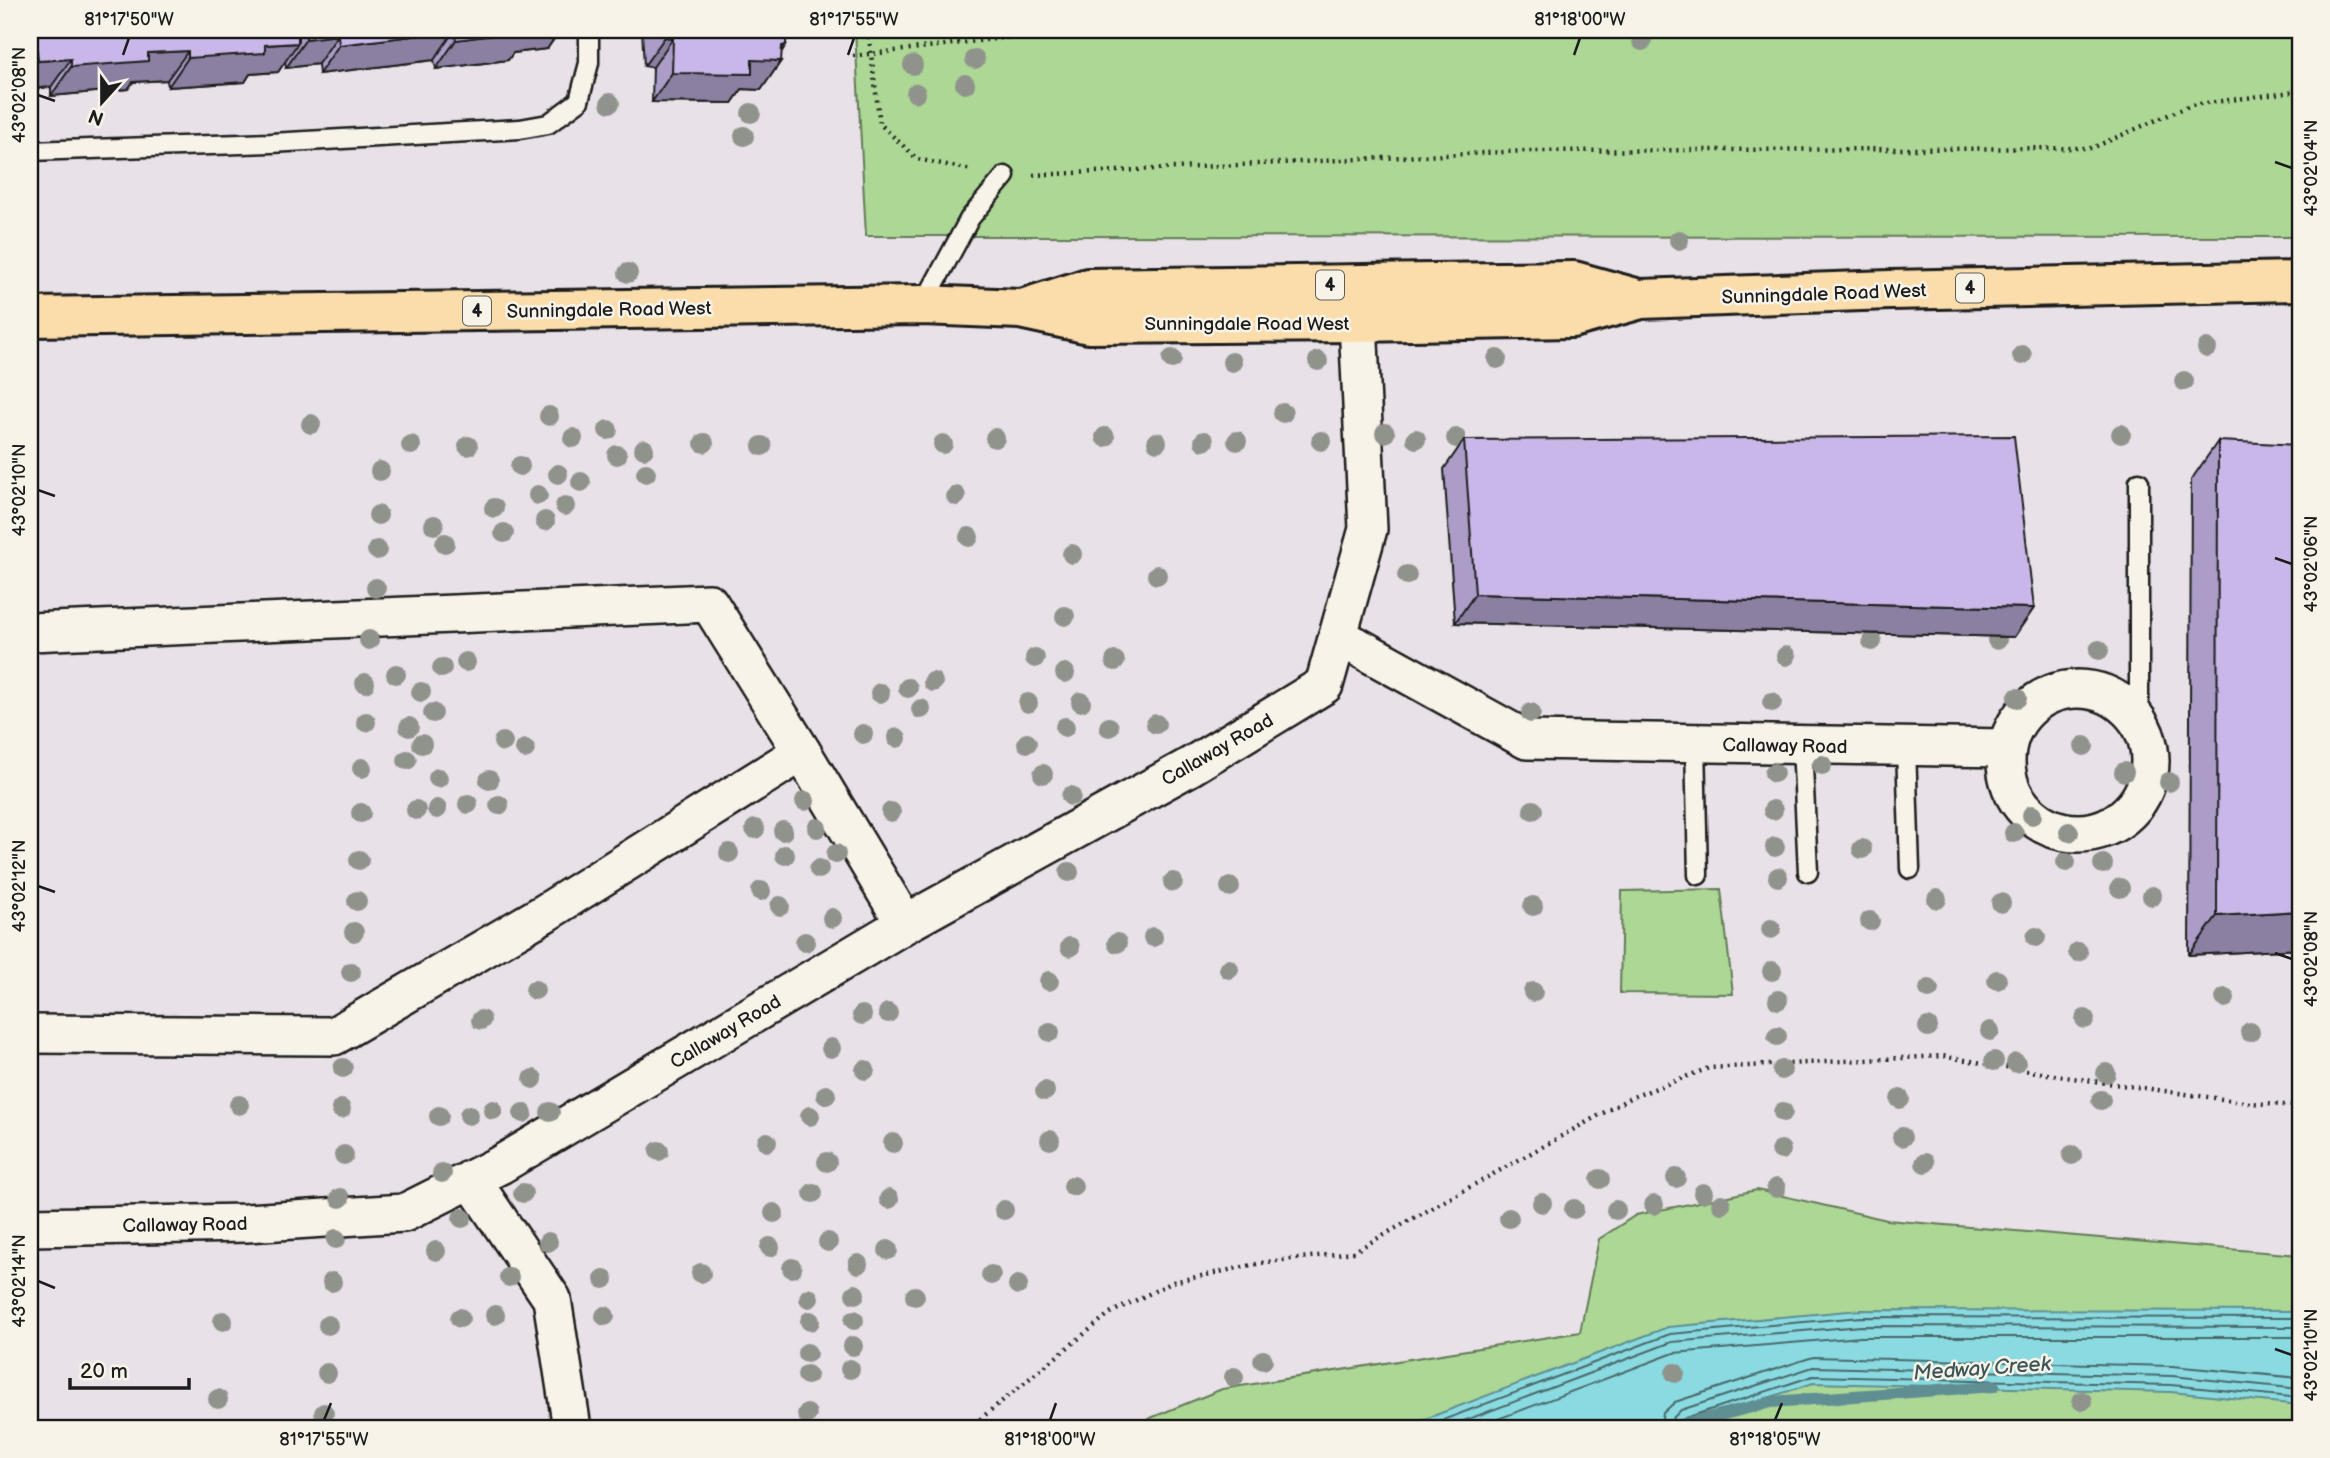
<svg xmlns="http://www.w3.org/2000/svg" width="2330" height="1458" font-family="'Balsamiq Sans',sans-serif">
<style>
.green{fill:#acd795;stroke:#647a58;stroke-width:2}
.water{fill:#8adbe1;stroke:#5e8f92;stroke-width:2}
.lines{fill:none;stroke-linecap:round;stroke-linejoin:round}
.shore{stroke:#48686b;stroke-width:2}
.stream{stroke:#5e8f92;stroke-width:12}
.service-casing{stroke:#1c1c1c;stroke-width:23}
.minor-casing{stroke:#1c1c1c;stroke-width:42}
.primary-casing{stroke:#1c1c1c;stroke-width:44}
.path{stroke:#1c1c1c;stroke-width:4.5;stroke-dasharray:2 5;stroke-linecap:butt}
.service{stroke:#f7f3e8;stroke-width:18}
.minor{stroke:#f7f3e8;stroke-width:37}
.primary{stroke:#fbddab;stroke-width:38}
.tree{fill:#90938c}
.wall{fill:#ac9dc8;stroke:#1c1c1c;stroke-width:2}
.shaded-wall{fill:#8c80a2;stroke:#1c1c1c;stroke-width:2}
.building{fill:#c8b7e8;stroke:#1c1c1c;stroke-width:2}
.ticks{fill:none;stroke:#1c1c1c;stroke-width:2.5}
.labels{text-anchor:middle;stroke-width:5;stroke-linejoin:round;paint-order:stroke}
.shield{fill:#f7f3e8;stroke:#5e5c59;stroke-width:2}
.shield-label{font-size:18px;font-weight:bold;fill:#1c1c1c}
.street-label{font-size:19px;fill:#1c1c1c;stroke:#f7f3e8}
.water-label{font-size:21px;font-style:italic;fill:#3d5557;stroke:#f7f3e8}
.neatline{fill:none;stroke:#1c1c1c;stroke-width:2.5}
.ticks-label{font-size:18px;text-anchor:middle;fill:#1c1c1c}
</style>
<rect width="100%" height="100%" fill="#e9e1e8"/>
<filter id="ink" filterUnits="userSpaceOnUse"><feTurbulence type="fractalNoise" baseFrequency=".0143" numOctaves="2"/><feDisplacementMap in="SourceGraphic" scale="14" xChannelSelector="R" yChannelSelector="G"/><feConvolveMatrix kernelMatrix="1 2 1 2 8 2 1 2 1" color-interpolation-filters="sRGB"/></filter>
<g filter="url(#ink)">
<path class="green" d="M 855,30 L 2300,30 L 2300,237 L 866,236 Z
M 1721,889 L 1733,994 L 1620,993 L 1622,891 Z
M 1757,1190 L 1887,1220 L 2300,1255 L 2300,1320 L 1709,1345 L 1498,1428 L 1126,1428 L 1222,1389 L 1580,1332 L 1599,1239 L 1636,1215 Z
M 2300,1342 L 2300,1428 L 1549,1428 L 1711,1361 Z"/>
<path class="water" d="M 1860,1310 L 2300,1311 L 2300,1405 L 2171,1392 L 1813,1383 L 1677,1428 L 1410,1428 L 1420,1421 L 1668,1327 Z"/>
<g class="lines">
<path class="shore" d="M 1422,1428 L 1670,1334 L 1861,1317 L 2300,1318
M 1445,1428 L 1672,1342 L 1861,1326 L 2300,1327
M 1474,1428 L 1674,1353 L 1861,1337 L 2300,1337
M 1660,1428 L 1663,1413 L 1675,1402 L 1813,1357 L 2172,1366 L 2300,1378
M 1670,1428 L 1673,1418 L 1681,1410 L 1813,1367 L 2172,1376 L 2300,1389
M 1679,1428 L 1680,1422 L 1685,1418 L 1813,1376 L 2171,1385 L 2300,1398"/>
<path class="stream" d="M 1669,1428 L 1771,1402 L 1994,1386"/>
<defs>
<path id="service" d="M 30,151 L 271,143 L 520,129 L 548,124 L 579,101 L 589,63 L 589,30
M 923,305 L 970,218 L 1005,176
M 2139,482 L 2139,723
M 1695,743 L 1698,875
M 1802,745 L 1808,872
M 1906,747 L 1910,869"/>
<path id="minor" d="M 30,632 L 709,603 L 802,752 L 905,924
M 1338,636 L 1527,740 L 2006,748
M2006 761a72 72 0 1 1 144 0a72 72 0 1 1-144 0Z
M 30,1034 L 334,1036 L 545,913 L 802,752
M 471,1179 L 552,1299 L 572,1428
M 30,1227 L 246,1223 L 404,1213 L 500,1165 L 905,924 L 1191,766 L 1324,685 L 1368,529 L 1358,322"/>
<path id="primary" d="M 1022,309 L 1088,288 L 1574,281 L 1639,299
M 30,317 L 923,305 L 1020,309 L 1089,324 L 1358,322 L 1572,318 L 1641,299 L 1890,290 L 2300,281"/>
</defs>
<use href="#service" class="service-casing"/>
<use href="#minor" class="minor-casing"/>
<use href="#primary" class="primary-casing"/>
<path class="path" d="M 868,30 L 880,124 L 917,159 L 972,170
M 853,56 L 1069,30
M 1033,175 L 1526,151 L 2092,148 L 2191,105 L 2300,91
M 969,1428 L 1110,1313 L 1173,1282 L 1266,1262 L 1353,1252 L 1630,1098 L 1709,1068 L 1942,1056 L 2065,1077 L 2250,1103 L 2300,1106"/>
<use href="#service" class="service"/>
<use href="#minor" class="minor"/>
<use href="#primary" class="primary"/>
</g>
<g class="tree">
<circle cx="1642" cy="41" r="10"/>
<circle cx="975" cy="59" r="10"/>
<circle cx="913" cy="65" r="10"/>
<circle cx="965" cy="84" r="10"/>
<circle cx="916" cy="93" r="10"/>
<circle cx="610" cy="103" r="10"/>
<circle cx="751" cy="113" r="10"/>
<circle cx="744" cy="136" r="10"/>
<circle cx="1679" cy="240" r="10"/>
<circle cx="628" cy="273" r="10"/>
<circle cx="2207" cy="348" r="10"/>
<circle cx="2022" cy="355" r="10"/>
<circle cx="1172" cy="359" r="10"/>
<circle cx="1497" cy="359" r="10"/>
<circle cx="1318" cy="361" r="10"/>
<circle cx="1232" cy="362" r="10"/>
<circle cx="2184" cy="381" r="10"/>
<circle cx="1283" cy="413" r="10"/>
<circle cx="549" cy="416" r="10"/>
<circle cx="311" cy="424" r="10"/>
<circle cx="608" cy="430" r="10"/>
<circle cx="1385" cy="433" r="10"/>
<circle cx="2121" cy="434" r="10"/>
<circle cx="1105" cy="437" r="10"/>
<circle cx="573" cy="438" r="10"/>
<circle cx="995" cy="438" r="10"/>
<circle cx="1456" cy="438" r="10"/>
<circle cx="1416" cy="439" r="10"/>
<circle cx="1204" cy="441" r="10"/>
<circle cx="1237" cy="441" r="10"/>
<circle cx="1321" cy="441" r="10"/>
<circle cx="1157" cy="442" r="10"/>
<circle cx="704" cy="443" r="10"/>
<circle cx="943" cy="444" r="10"/>
<circle cx="411" cy="445" r="10"/>
<circle cx="468" cy="446" r="10"/>
<circle cx="762" cy="446" r="10"/>
<circle cx="644" cy="449" r="10"/>
<circle cx="617" cy="455" r="10"/>
<circle cx="520" cy="466" r="10"/>
<circle cx="380" cy="471" r="10"/>
<circle cx="646" cy="473" r="10"/>
<circle cx="558" cy="474" r="10"/>
<circle cx="581" cy="482" r="10"/>
<circle cx="538" cy="495" r="10"/>
<circle cx="956" cy="496" r="10"/>
<circle cx="565" cy="506" r="10"/>
<circle cx="494" cy="508" r="10"/>
<circle cx="378" cy="515" r="10"/>
<circle cx="545" cy="521" r="10"/>
<circle cx="434" cy="525" r="10"/>
<circle cx="504" cy="533" r="10"/>
<circle cx="969" cy="537" r="10"/>
<circle cx="445" cy="543" r="10"/>
<circle cx="377" cy="550" r="10"/>
<circle cx="1072" cy="554" r="10"/>
<circle cx="1157" cy="575" r="10"/>
<circle cx="1407" cy="575" r="10"/>
<circle cx="376" cy="588" r="10"/>
<circle cx="1065" cy="616" r="10"/>
<circle cx="369" cy="640" r="10"/>
<circle cx="1997" cy="640" r="10"/>
<circle cx="1872" cy="641" r="10"/>
<circle cx="2099" cy="650" r="10"/>
<circle cx="1786" cy="656" r="10"/>
<circle cx="1035" cy="658" r="10"/>
<circle cx="1115" cy="661" r="10"/>
<circle cx="466" cy="662" r="10"/>
<circle cx="442" cy="668" r="10"/>
<circle cx="1065" cy="673" r="10"/>
<circle cx="396" cy="674" r="10"/>
<circle cx="933" cy="682" r="10"/>
<circle cx="365" cy="683" r="10"/>
<circle cx="908" cy="688" r="10"/>
<circle cx="421" cy="692" r="10"/>
<circle cx="880" cy="693" r="10"/>
<circle cx="2017" cy="698" r="10"/>
<circle cx="1081" cy="702" r="10"/>
<circle cx="1772" cy="702" r="10"/>
<circle cx="1028" cy="703" r="10"/>
<circle cx="921" cy="709" r="10"/>
<circle cx="433" cy="713" r="10"/>
<circle cx="1531" cy="713" r="10"/>
<circle cx="366" cy="722" r="10"/>
<circle cx="1156" cy="724" r="10"/>
<circle cx="409" cy="727" r="10"/>
<circle cx="1065" cy="727" r="10"/>
<circle cx="1109" cy="727" r="10"/>
<circle cx="863" cy="734" r="10"/>
<circle cx="897" cy="738" r="10"/>
<circle cx="503" cy="742" r="10"/>
<circle cx="1027" cy="743" r="10"/>
<circle cx="422" cy="744" r="10"/>
<circle cx="2084" cy="746" r="10"/>
<circle cx="525" cy="749" r="10"/>
<circle cx="407" cy="760" r="10"/>
<circle cx="1822" cy="765" r="10"/>
<circle cx="362" cy="768" r="10"/>
<circle cx="2124" cy="772" r="10"/>
<circle cx="1774" cy="773" r="10"/>
<circle cx="1043" cy="774" r="10"/>
<circle cx="438" cy="778" r="10"/>
<circle cx="489" cy="780" r="10"/>
<circle cx="2169" cy="782" r="10"/>
<circle cx="1071" cy="796" r="10"/>
<circle cx="805" cy="801" r="10"/>
<circle cx="468" cy="804" r="10"/>
<circle cx="499" cy="805" r="10"/>
<circle cx="437" cy="809" r="10"/>
<circle cx="416" cy="810" r="10"/>
<circle cx="1533" cy="810" r="10"/>
<circle cx="1773" cy="810" r="10"/>
<circle cx="891" cy="812" r="10"/>
<circle cx="361" cy="813" r="10"/>
<circle cx="2032" cy="815" r="10"/>
<circle cx="817" cy="828" r="10"/>
<circle cx="755" cy="829" r="10"/>
<circle cx="783" cy="831" r="10"/>
<circle cx="2069" cy="832" r="10"/>
<circle cx="2014" cy="833" r="10"/>
<circle cx="1775" cy="847" r="10"/>
<circle cx="1862" cy="849" r="10"/>
<circle cx="729" cy="853" r="10"/>
<circle cx="836" cy="854" r="10"/>
<circle cx="785" cy="855" r="10"/>
<circle cx="359" cy="860" r="10"/>
<circle cx="2066" cy="862" r="10"/>
<circle cx="2103" cy="864" r="10"/>
<circle cx="819" cy="869" r="10"/>
<circle cx="1069" cy="872" r="10"/>
<circle cx="1778" cy="877" r="10"/>
<circle cx="1173" cy="882" r="10"/>
<circle cx="1230" cy="887" r="10"/>
<circle cx="2120" cy="888" r="10"/>
<circle cx="761" cy="891" r="10"/>
<circle cx="2152" cy="896" r="10"/>
<circle cx="1937" cy="899" r="10"/>
<circle cx="357" cy="901" r="10"/>
<circle cx="2001" cy="903" r="10"/>
<circle cx="780" cy="906" r="10"/>
<circle cx="1533" cy="906" r="10"/>
<circle cx="832" cy="918" r="10"/>
<circle cx="1870" cy="921" r="10"/>
<circle cx="1771" cy="929" r="10"/>
<circle cx="354" cy="932" r="10"/>
<circle cx="1153" cy="937" r="10"/>
<circle cx="2036" cy="937" r="10"/>
<circle cx="805" cy="942" r="10"/>
<circle cx="1117" cy="943" r="10"/>
<circle cx="1070" cy="947" r="10"/>
<circle cx="2078" cy="952" r="10"/>
<circle cx="1229" cy="969" r="10"/>
<circle cx="1772" cy="971" r="10"/>
<circle cx="351" cy="972" r="10"/>
<circle cx="1997" cy="980" r="10"/>
<circle cx="1049" cy="981" r="10"/>
<circle cx="1929" cy="989" r="10"/>
<circle cx="535" cy="990" r="10"/>
<circle cx="1533" cy="992" r="10"/>
<circle cx="2225" cy="998" r="10"/>
<circle cx="1778" cy="1000" r="10"/>
<circle cx="888" cy="1013" r="10"/>
<circle cx="862" cy="1015" r="10"/>
<circle cx="2085" cy="1019" r="10"/>
<circle cx="481" cy="1020" r="10"/>
<circle cx="1928" cy="1027" r="10"/>
<circle cx="1990" cy="1031" r="10"/>
<circle cx="1050" cy="1032" r="10"/>
<circle cx="2250" cy="1032" r="10"/>
<circle cx="1777" cy="1036" r="10"/>
<circle cx="831" cy="1048" r="10"/>
<circle cx="1994" cy="1061" r="10"/>
<circle cx="2016" cy="1063" r="10"/>
<circle cx="343" cy="1068" r="10"/>
<circle cx="865" cy="1070" r="10"/>
<circle cx="1782" cy="1070" r="10"/>
<circle cx="2106" cy="1073" r="10"/>
<circle cx="533" cy="1079" r="10"/>
<circle cx="1045" cy="1091" r="10"/>
<circle cx="826" cy="1095" r="10"/>
<circle cx="1900" cy="1099" r="10"/>
<circle cx="2101" cy="1100" r="10"/>
<circle cx="239" cy="1105" r="10"/>
<circle cx="341" cy="1109" r="10"/>
<circle cx="493" cy="1110" r="10"/>
<circle cx="550" cy="1112" r="10"/>
<circle cx="1783" cy="1112" r="10"/>
<circle cx="523" cy="1113" r="10"/>
<circle cx="469" cy="1115" r="10"/>
<circle cx="439" cy="1116" r="10"/>
<circle cx="810" cy="1116" r="10"/>
<circle cx="1902" cy="1137" r="10"/>
<circle cx="1050" cy="1140" r="10"/>
<circle cx="767" cy="1142" r="10"/>
<circle cx="893" cy="1143" r="10"/>
<circle cx="1781" cy="1150" r="10"/>
<circle cx="659" cy="1151" r="10"/>
<circle cx="344" cy="1155" r="10"/>
<circle cx="2072" cy="1155" r="10"/>
<circle cx="827" cy="1162" r="10"/>
<circle cx="1925" cy="1163" r="10"/>
<circle cx="442" cy="1173" r="10"/>
<circle cx="1676" cy="1178" r="10"/>
<circle cx="1600" cy="1179" r="10"/>
<circle cx="1073" cy="1186" r="10"/>
<circle cx="1776" cy="1188" r="10"/>
<circle cx="523" cy="1193" r="10"/>
<circle cx="813" cy="1193" r="10"/>
<circle cx="1703" cy="1193" r="10"/>
<circle cx="340" cy="1198" r="10"/>
<circle cx="889" cy="1199" r="10"/>
<circle cx="1542" cy="1203" r="10"/>
<circle cx="1721" cy="1204" r="10"/>
<circle cx="1654" cy="1205" r="10"/>
<circle cx="1574" cy="1209" r="10"/>
<circle cx="1004" cy="1210" r="10"/>
<circle cx="1616" cy="1210" r="10"/>
<circle cx="774" cy="1213" r="10"/>
<circle cx="462" cy="1218" r="10"/>
<circle cx="1509" cy="1218" r="10"/>
<circle cx="336" cy="1239" r="10"/>
<circle cx="548" cy="1242" r="10"/>
<circle cx="828" cy="1242" r="10"/>
<circle cx="770" cy="1247" r="10"/>
<circle cx="888" cy="1250" r="10"/>
<circle cx="436" cy="1251" r="10"/>
<circle cx="858" cy="1264" r="10"/>
<circle cx="792" cy="1268" r="10"/>
<circle cx="701" cy="1273" r="10"/>
<circle cx="991" cy="1275" r="10"/>
<circle cx="509" cy="1277" r="10"/>
<circle cx="604" cy="1279" r="10"/>
<circle cx="332" cy="1282" r="10"/>
<circle cx="1018" cy="1285" r="10"/>
<circle cx="855" cy="1294" r="10"/>
<circle cx="915" cy="1296" r="10"/>
<circle cx="809" cy="1298" r="10"/>
<circle cx="495" cy="1315" r="10"/>
<circle cx="605" cy="1316" r="10"/>
<circle cx="460" cy="1318" r="10"/>
<circle cx="854" cy="1320" r="10"/>
<circle cx="223" cy="1321" r="10"/>
<circle cx="810" cy="1321" r="10"/>
<circle cx="328" cy="1325" r="10"/>
<circle cx="853" cy="1346" r="10"/>
<circle cx="807" cy="1353" r="10"/>
<circle cx="1263" cy="1360" r="10"/>
<circle cx="850" cy="1369" r="10"/>
<circle cx="327" cy="1373" r="10"/>
<circle cx="1675" cy="1373" r="10"/>
<circle cx="807" cy="1375" r="10"/>
<circle cx="1234" cy="1377" r="10"/>
<circle cx="218" cy="1399" r="10"/>
<circle cx="2082" cy="1401" r="10"/>
<circle cx="324" cy="1413" r="10"/>
<circle cx="807" cy="1414" r="10"/>
</g>
<path class="wall" d="M 30,30 L 560,30 L 547,49 L 513,53 L 508,60 L 436,69 L 434,60 L 319,74 L 318,64 L 286,68 L 285,61 L 278,72 L 250,74 L 245,82 L 168,87 L 167,80 L 133,82 L 128,89 L 51,96 L 51,87 L 30,89 Z
M 642,30 L 785,30 L 780,37 L 781,61 L 761,90 L 742,89 L 732,103 L 652,102 L 653,67 L 644,66 Z
M 1464,440 L 2034,608 L 2014,637 L 1455,623 L 1444,469 Z
M 2218,441 L 2300,949 L 2189,955 L 2191,480 Z"/>
<path class="shaded-wall" d="M 524,30 L 560,30 L 547,49 L 513,53 L 508,60 L 436,69 L 456,40 Z
M 779,30 L 785,30 L 766,57 Z
M 454,31 L 434,60 L 319,74 L 339,45 Z
M 338,35 L 318,64 L 286,68 L 306,39 Z
M 665,37 L 673,38 L 653,67 L 644,66 Z
M 298,43 L 278,72 L 250,74 L 245,82 L 168,87 L 188,58 L 265,45 Z
M 786,45 L 776,61 L 781,61 L 761,90 L 742,89 L 732,103 L 652,102 L 672,73 L 752,60 L 782,46 Z
M 188,51 L 167,80 L 133,82 L 128,89 L 51,96 L 71,67 L 148,53 Z
M 71,59 L 51,87 L 30,89 L 30,72 L 38,61 Z
M 1475,594 L 2034,608 L 2014,637 L 1455,623 Z
M 2300,911 L 2300,949 L 2189,955 L 2217,916 Z"/>
<path class="building" d="M 35,30 L 298,30 L 298,43 L 265,45 L 265,53 L 188,58 L 188,51 L 148,53 L 148,61 L 71,67 L 71,59 L 38,61 Z
M 305,30 L 528,30 L 528,31 L 456,40 L 454,31 L 339,45 L 338,35 L 306,39 Z
M 664,30 L 780,30 L 780,37 L 786,38 L 786,45 L 782,46 L 781,61 L 752,60 L 752,74 L 672,73 L 673,38 L 665,37 Z
M 2014,436 L 2034,608 L 1475,594 L 1464,440 Z
M 2218,441 L 2300,445 L 2300,911 L 2217,916 Z"/>
</g>
<path class="ticks" d="M 123,55 L 129,38M 848,55 L 854,38M 1574,55 L 1580,38M 38,95 L 55,101M 2275,162 L 2292,168M 38,490 L 55,496M 2275,558 L 2292,564M 38,886 L 55,892M 2275,953 L 2292,959M 38,1281 L 55,1288M 2275,1349 L 2292,1355M 324,1420 L 331,1403M 1050,1420 L 1056,1403M 1775,1420 L 1782,1403"/>
<g class="labels">
<g class="shield">
<rect x="1316" y="270.5" width="28" height="29" rx="5"/>
<rect x="1956" y="273.5" width="28" height="29" rx="5"/>
<rect x="463" y="296.5" width="28" height="29" rx="5"/>
</g>
<g class="shield-label">
<text x="1330" y="291">4</text>
<text x="1970" y="294">4</text>
<text x="477" y="317">4</text>
</g>
<g class="street-label">
<text transform="translate(1824 293) rotate(-2)" y="7">Sunningdale Road West</text>
<text transform="translate(609 309) rotate(-1)" y="7">Sunningdale Road West</text>
<text x="1247" y="330">Sunningdale Road West</text>
<text transform="translate(1785 745) rotate(1)" y="7">Callaway Road</text>
<text transform="translate(1217 749) rotate(-30)" y="7">Callaway Road</text>
<text transform="translate(725 1031) rotate(-31)" y="7">Callaway Road</text>
<text transform="translate(185 1224) rotate(-1)" y="7">Callaway Road</text>
</g>
<g class="water-label">
<text transform="translate(1982 1368) rotate(-4)" y="7">Medway Creek</text>
</g>
</g>
<rect width="2330" height="1458" fill="none" stroke="#f7f3e8" stroke-width="77"/>
<g transform="translate(102 102) rotate(201)" stroke="#f7f3e8" stroke-width="5" paint-order="stroke">
<path d="M0-5L12 26L0 18L-12 26Z" fill="#1c1c1c"/>
<text y="-10" font-size="19" font-weight="bold" text-anchor="middle" fill="#1c1c1c">N</text>
</g>
<path d="M70 1378v10h119v-10" fill="none" stroke="#1c1c1c" stroke-width="3.5"/>
<text x="80" y="1378" font-size="21" fill="#1c1c1c" stroke="#f7f3e8" stroke-width="5" paint-order="stroke">20 m</text>
<rect x="38" y="38" width="2254" height="1382" class="neatline"/>
<g class="ticks-label">
<text x="129" y="25">81°17'50"W</text>
<text x="854" y="25">81°17'55"W</text>
<text x="1580" y="25">81°18'00"W</text>
<text transform="translate(19 95) rotate(-90)" y="6">43°02'08"N</text>
<text transform="translate(2311 168) rotate(-90)" y="6">43°02'04"N</text>
<text transform="translate(19 490) rotate(-90)" y="6">43°02'10"N</text>
<text transform="translate(2311 564) rotate(-90)" y="6">43°02'06"N</text>
<text transform="translate(19 886) rotate(-90)" y="6">43°02'12"N</text>
<text transform="translate(2311 959) rotate(-90)" y="6">43°02'08"N</text>
<text transform="translate(19 1281) rotate(-90)" y="6">43°02'14"N</text>
<text transform="translate(2311 1355) rotate(-90)" y="6">43°02'10"N</text>
<text x="324" y="1445">81°17'55"W</text>
<text x="1050" y="1445">81°18'00"W</text>
<text x="1775" y="1445">81°18'05"W</text>
</g>
</svg>
